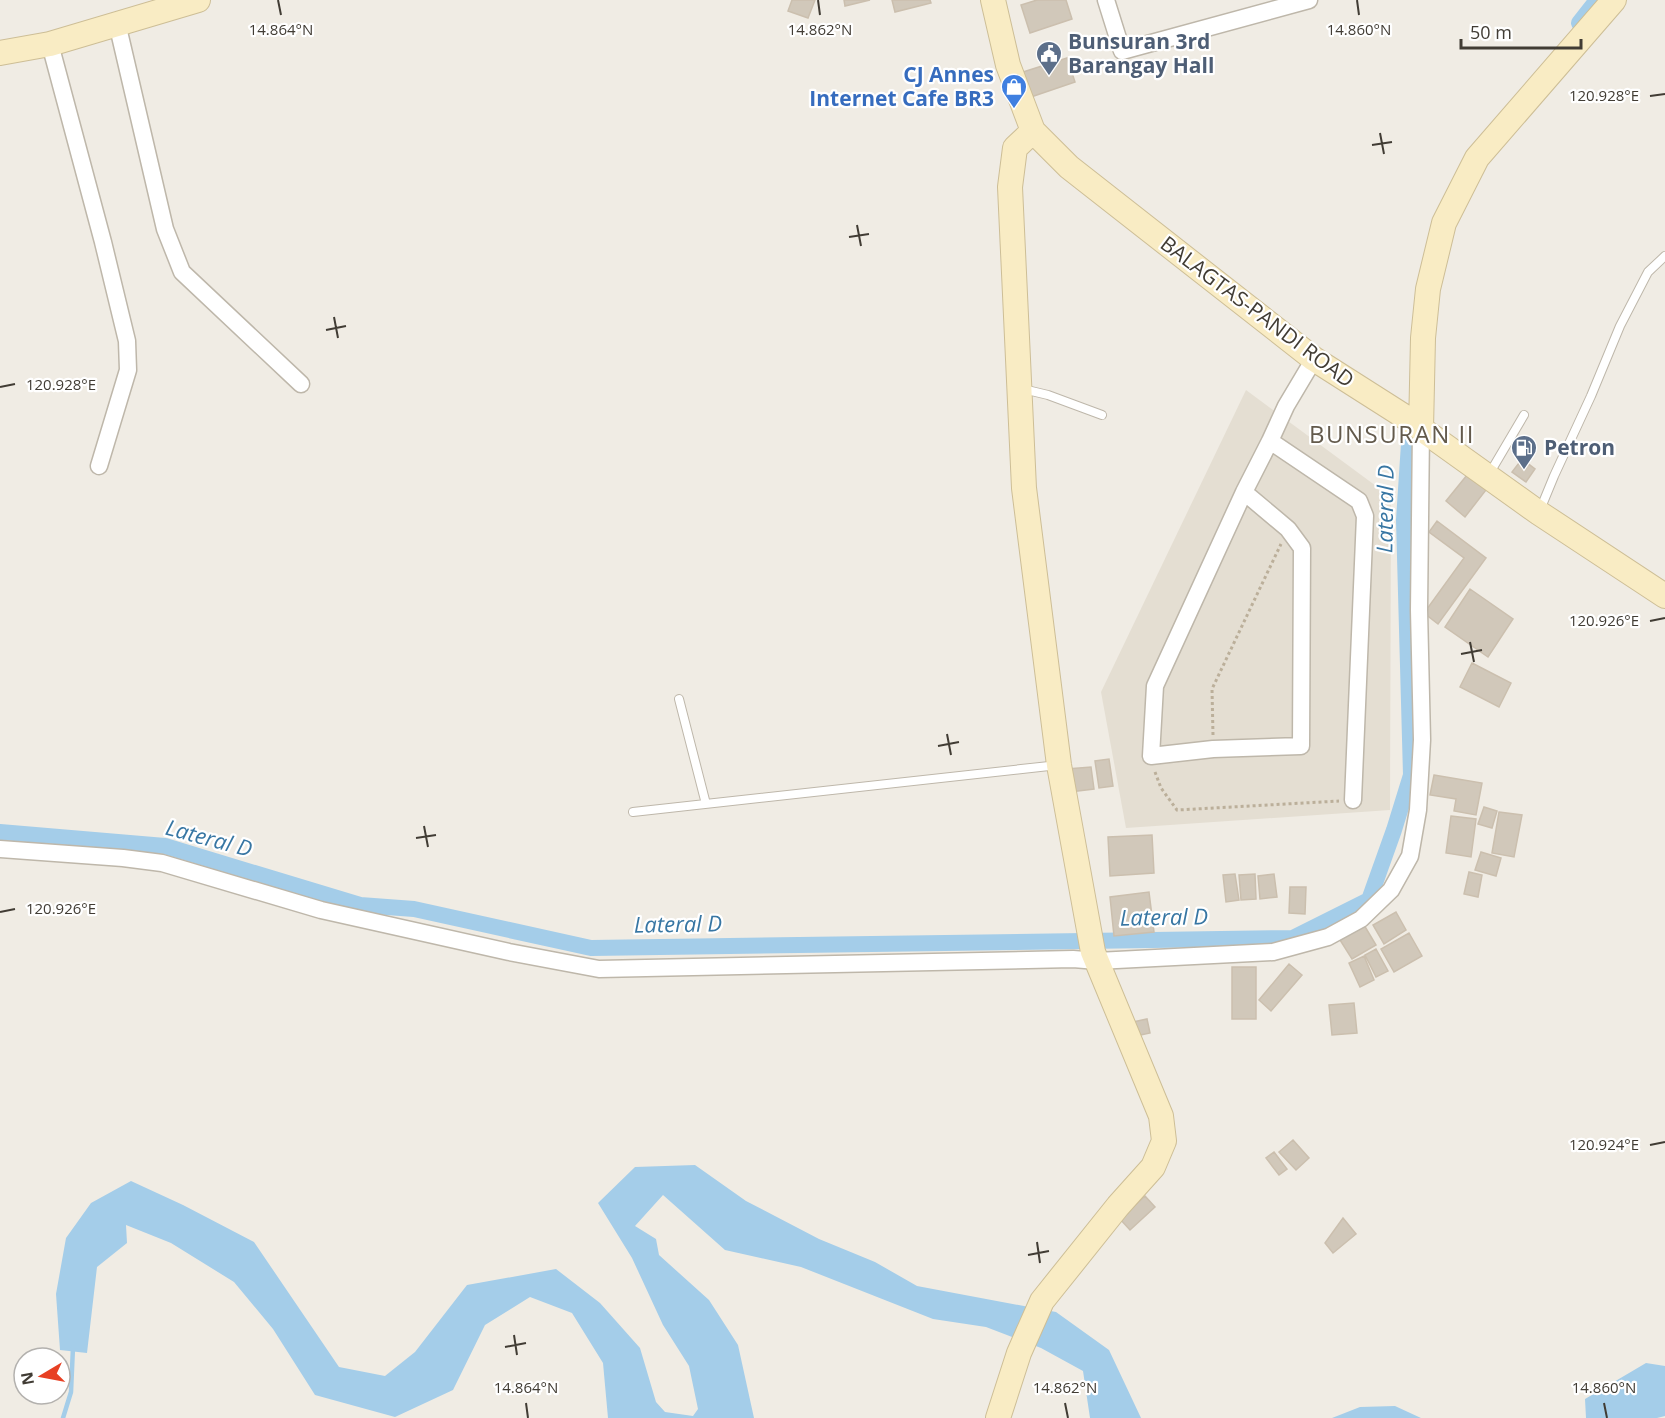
<svg xmlns="http://www.w3.org/2000/svg" width="1665" height="1418" font-family="'Open Sans',sans-serif">
<style>
.residential{fill:#e4ded2}
.water{fill:#a4cde9}
.lines{fill:none;stroke-linecap:round;stroke-linejoin:round}
.stream{stroke:#a4cde9;stroke-width:4.5}
.canal{stroke:#a4cde9;stroke-width:16}
.building{fill:#d1c8ba;stroke:#cbbfae;stroke-width:1.5}
.lane-casing{stroke:#beb7aa;stroke-width:10}
.street-casing{stroke:#beb7aa;stroke-width:19}
.secondary-casing{stroke:#cdbe96;stroke-width:26}
.path{stroke:#bbaf9a;stroke-width:3;stroke-dasharray:3 3;stroke-linecap:butt}
.lane{stroke:#fff;stroke-width:8}
.street{stroke:#fff;stroke-width:16}
.secondary{stroke:#f9ecc4;stroke-width:24}
.ticks{fill:none;stroke:#413c34;stroke-width:2}
.labels{text-anchor:middle;stroke-width:4.5;stroke-linejoin:round;paint-order:stroke}
.service-label{font-size:21px;font-weight:bold;fill:#4e5e75;stroke:#fff;text-anchor:start}
.shop-label{font-size:21px;font-weight:bold;fill:#366cbe;stroke:#fff;text-anchor:end}
.street-label{font-size:21px;fill:#413c34;stroke:#fff}
.water-label{font-size:22px;font-style:italic;fill:#3776a3;stroke:#fff}
.quarter-label{font-size:24px;letter-spacing:1.5px;fill:#635a4c;stroke:#fff}
.ticks-label{font-size:15px;text-anchor:middle;fill:#413c34;stroke:#fff;stroke-width:4.5;stroke-linejoin:round;paint-order:stroke}
</style>
<rect width="100%" height="100%" fill="#f0ece4"/>
<path class="residential" d="M 1246,390 L 1391,497 L 1390,810 L 1126,828 L 1101,692 Z"/>
<path class="water" d="M 695,1165 L 746,1201 L 819,1239 L 875,1262 L 917,1286 L 1056,1312 L 1109,1350 L 1141,1418 L 1090,1418 L 1083,1371 L 1041,1348 L 986,1327 L 933,1319 L 801,1267 L 725,1250 L 663,1195 L 635,1226 L 656,1239 L 659,1255 L 709,1300 L 738,1345 L 754,1418 L 608,1418 L 603,1363 L 572,1313 L 530,1297 L 485,1325 L 453,1390 L 395,1417 L 315,1395 L 273,1329 L 234,1282 L 171,1243 L 126,1225 L 127,1243 L 97,1267 L 87,1353 L 60,1350 L 56,1294 L 66,1238 L 91,1203 L 131,1181 L 183,1205 L 254,1242 L 339,1367 L 385,1376 L 415,1352 L 467,1285 L 556,1269 L 600,1303 L 640,1348 L 656,1402 L 665,1412 L 693,1416 L 698,1409 L 689,1366 L 663,1325 L 632,1258 L 598,1203 L 635,1167 Z
M 1646,1363 L 1665,1366 L 1665,1416 L 1657,1418 L 1586,1418 L 1585,1399 Z
M 1395,1406 L 1421,1418 L 1332,1418 L 1360,1407 Z"/>
<g class="lines">
<path class="stream" d="M 63,1418 L 71,1392 L 73,1347"/>
<path class="canal" d="M 1579,23 L 1597,0
M 0,832 L 165,846 L 360,905 L 414,909 L 591,948 L 1293,938 L 1369,900 L 1394,830 L 1411,775 L 1404,520 L 1411,413"/>
</g>
<path class="building" d="M 792,0 L 815,0 L 808,18 L 788,11 Z
M 844,0 L 870,0 L 845,6 Z
M 892,0 L 930,0 L 931,3 L 895,12 Z
M 1037,0 L 1066,0 L 1072,19 L 1030,33 L 1021,5 Z
M 1067,58 L 1075,82 L 1031,97 L 1023,72 Z
M 1522,459 L 1535,469 L 1526,482 L 1512,472 Z
M 1467,475 L 1486,490 L 1465,517 L 1446,501 Z
M 1437,521 L 1486,558 L 1438,624 L 1424,613 L 1464,558 L 1429,532 Z
M 1470,589 L 1513,619 L 1488,657 L 1445,627 Z
M 1472,663 L 1511,683 L 1499,707 L 1460,687 Z
M 1109,759 L 1113,786 L 1099,788 L 1095,761 Z
M 1091,767 L 1094,789 L 1070,792 L 1067,769 Z
M 1434,775 L 1482,783 L 1476,815 L 1454,811 L 1456,799 L 1430,795 Z
M 1484,807 L 1497,811 L 1492,828 L 1478,824 Z
M 1499,812 L 1522,815 L 1514,857 L 1492,853 Z
M 1451,816 L 1476,819 L 1471,857 L 1446,853 Z
M 1152,835 L 1154,873 L 1110,876 L 1108,837 Z
M 1481,852 L 1501,858 L 1496,876 L 1475,870 Z
M 1469,872 L 1482,875 L 1478,897 L 1464,894 Z
M 1235,874 L 1239,900 L 1226,902 L 1223,875 Z
M 1255,874 L 1256,899 L 1241,900 L 1239,875 Z
M 1274,874 L 1277,897 L 1260,899 L 1258,876 Z
M 1290,887 L 1306,887 L 1305,914 L 1289,913 Z
M 1149,892 L 1154,932 L 1114,936 L 1110,897 Z
M 1396,912 L 1406,930 L 1384,944 L 1373,925 Z
M 1364,925 L 1376,945 L 1352,959 L 1340,940 Z
M 1409,933 L 1422,956 L 1394,972 L 1381,949 Z
M 1376,949 L 1388,971 L 1376,977 L 1365,955 Z
M 1364,956 L 1374,980 L 1360,987 L 1349,963 Z
M 1289,964 L 1302,975 L 1271,1011 L 1259,1000 Z
M 1232,967 L 1256,967 L 1256,1019 L 1232,1019 Z
M 1354,1003 L 1357,1033 L 1332,1035 L 1329,1005 Z
M 1147,1019 L 1150,1033 L 1131,1037 L 1128,1023 Z
M 1293,1140 L 1309,1158 L 1296,1170 L 1279,1152 Z
M 1274,1152 L 1287,1169 L 1279,1175 L 1266,1158 Z
M 1145,1196 L 1155,1207 L 1130,1230 L 1120,1219 Z
M 1343,1218 L 1356,1234 L 1333,1253 L 1325,1243 Z"/>
<g class="lines">
<defs>
<path id="lane" d="M 1023,389 L 1048,395 L 1102,415
M 1488,476 L 1524,415
M 1540,510 L 1554,476 L 1591,396 L 1620,326 L 1648,272 L 1665,256
M 679,699 L 706,804
M 633,812 L 1058,765"/>
<path id="street" d="M 1106,0 L 1122,51 L 1309,0
M 117,23 L 165,229 L 182,272 L 301,384
M 50,44 L 103,242 L 127,341 L 128,370 L 99,466
M 1270,441 L 1286,406 L 1314,359
M 1244,492 L 1288,529 L 1302,548 L 1301,746 L 1213,749 L 1151,756 L 1155,686 L 1244,492 L 1270,441 L 1359,501 L 1365,516 L 1353,800
M 0,849 L 123,858 L 162,863 L 321,910 L 509,952 L 599,969 L 1073,959 L 1097,961 L 1273,952 L 1328,937 L 1361,919 L 1391,890 L 1410,856 L 1418,810 L 1422,740 L 1419,610 L 1421,429"/>
<path id="secondary" d="M 993,0 L 1008,65 L 1033,131 L 1069,167 L 1314,359 L 1402,415 L 1539,513 L 1665,596
M 0,53 L 50,44 L 198,0
M 1421,429 L 1423,338 L 1428,289 L 1444,223 L 1477,158 L 1614,0
M 998,1418 L 1019,1353 L 1042,1301 L 1118,1206 L 1153,1167 L 1164,1141 L 1161,1116 L 1093,952 L 1059,765 L 1024,488 L 1010,187 L 1015,148 L 1033,131"/>
</defs>
<use href="#lane" class="lane-casing"/>
<use href="#street" class="street-casing"/>
<use href="#secondary" class="secondary-casing"/>
<path class="path" d="M 1213,735 L 1212,689 L 1281,544
M 1155,772 L 1161,788 L 1177,810 L 1339,801"/>
<use href="#lane" class="lane"/>
<use href="#street" class="street"/>
<use href="#secondary" class="secondary"/>
</g>
<path class="ticks" d="M 278,0 L 281,15M 818,0 L 820,15M 1357,0 L 1359,15M 1650,96 L 1665,94M 1380,133 L 1384,154M 1372,145 L 1392,142M 857,225 L 861,246M 849,237 L 869,234M 334,317 L 338,338M 326,330 L 346,326M 0,387 L 15,384M 1650,621 L 1665,618M 1470,642 L 1474,662M 1461,654 L 1482,650M 947,734 L 951,755M 938,746 L 959,742M 424,826 L 428,847M 416,838 L 436,835M 0,912 L 15,909M 1650,1145 L 1665,1142M 1037,1242 L 1040,1263M 1028,1255 L 1049,1251M 514,1335 L 517,1355M 505,1347 L 526,1343M 526,1403 L 528,1418M 1065,1403 L 1068,1418M 1604,1403 L 1607,1418"/>
<defs>
<symbol id="civic-pin" viewBox="-11 -11 22 30"><path d="M0 17L-7.5 6A9.5 9.5 0 1 1 7.5 6Z" fill="#5c6f8a" stroke="#fff"/><path d="M-.6-6.5H3V-4.5H.6V-3L4-1V1h2V6H-6V1h2V-1L-.6-3ZM-1.2 2.5V6h2.4V2.5Z" fill="#fff"/></symbol>
<symbol id="shop-pin" viewBox="-11 -11 22 30"><path d="M0 17L-7.5 6A9.5 9.5 0 1 1 7.5 6Z" fill="#3f7fe0" stroke="#fff"/><path d="M-5-2.5h2.3a2.7 3.5 0 0 1 5.4 0H5L5.5 6h-11ZM-1.5-2.5h3a1.5 2.3 0 0 0-3 0Z" fill="#fff"/></symbol>
<symbol id="fuel-pin" viewBox="-11 -11 22 30"><path d="M0 17L-7.5 6A9.5 9.5 0 1 1 7.5 6Z" fill="#5c6f8a" stroke="#fff"/><path d="M-5.5-6h7V0h2V4h1.3V-2.5L3-4.5l.8-.8L6-3V5H2.5V1h-1V6h-7ZM-4.2-4.7v3.2H.2V-4.7Z" fill="#fff"/></symbol>
</defs>
<g fill-rule="evenodd">
<use href="#civic-pin" x="1034" y="39" width="30" height="40"/>
<use href="#shop-pin" x="999" y="72" width="30" height="40"/>
<use href="#fuel-pin" x="1509" y="433" width="30" height="40"/>
</g>
<g class="labels">
<g class="service-label">
<text x="1068" y="49">Bunsuran 3rd<tspan x="1068" dy="24">Barangay Hall</tspan></text>
<text x="1544" y="455">Petron</text>
</g>
<g class="shop-label">
<text x="994" y="82">CJ Annes<tspan x="994" dy="24">Internet Cafe BR3</tspan></text>
</g>
<g class="street-label">
<text transform="translate(1257 312) rotate(37)" y="7">BALAGTAS-PANDI ROAD</text>
</g>
<g class="water-label">
<text transform="translate(1385 509) rotate(-89)" y="8">Lateral D</text>
<text transform="translate(209 838) rotate(15)" y="8">Lateral D</text>
<text transform="translate(1164 917) rotate(-1)" y="8">Lateral D</text>
<text transform="translate(678 924) rotate(-1)" y="8">Lateral D</text>
</g>
<g class="quarter-label">
<text x="1392" y="443">BUNSURAN II</text>
</g>
</g>
<g class="ticks-label">
<text x="281" y="35">14.864°N</text>
<text x="820" y="35">14.862°N</text>
<text x="1359" y="35">14.860°N</text>
<text x="1604" y="101">120.928°E</text>
<text x="61" y="390">120.928°E</text>
<text x="1604" y="626">120.926°E</text>
<text x="61" y="914">120.926°E</text>
<text x="1604" y="1150">120.924°E</text>
<text x="526" y="1393">14.864°N</text>
<text x="1065" y="1393">14.862°N</text>
<text x="1604" y="1393">14.860°N</text>
</g>
<g transform="translate(42 1376) rotate(260)"><circle r="28" fill="#ffffff" stroke="#b3b1ae" stroke-width="1.5"/>
<path d="M0-4.5L10 22L0 15L-10 22Z" fill="#e74023"/>
<text y="-9" font-size="16" font-weight="bold" text-anchor="middle" fill="#413c34">N</text>
</g>
<path d="M1461 39v9h120v-9" fill="none" stroke="#413c34" stroke-width="3"/>
<text x="1470" y="39" font-size="18" fill="#413c34" stroke="#ffffff" stroke-width="4.5" paint-order="stroke">50 m</text>
</svg>
